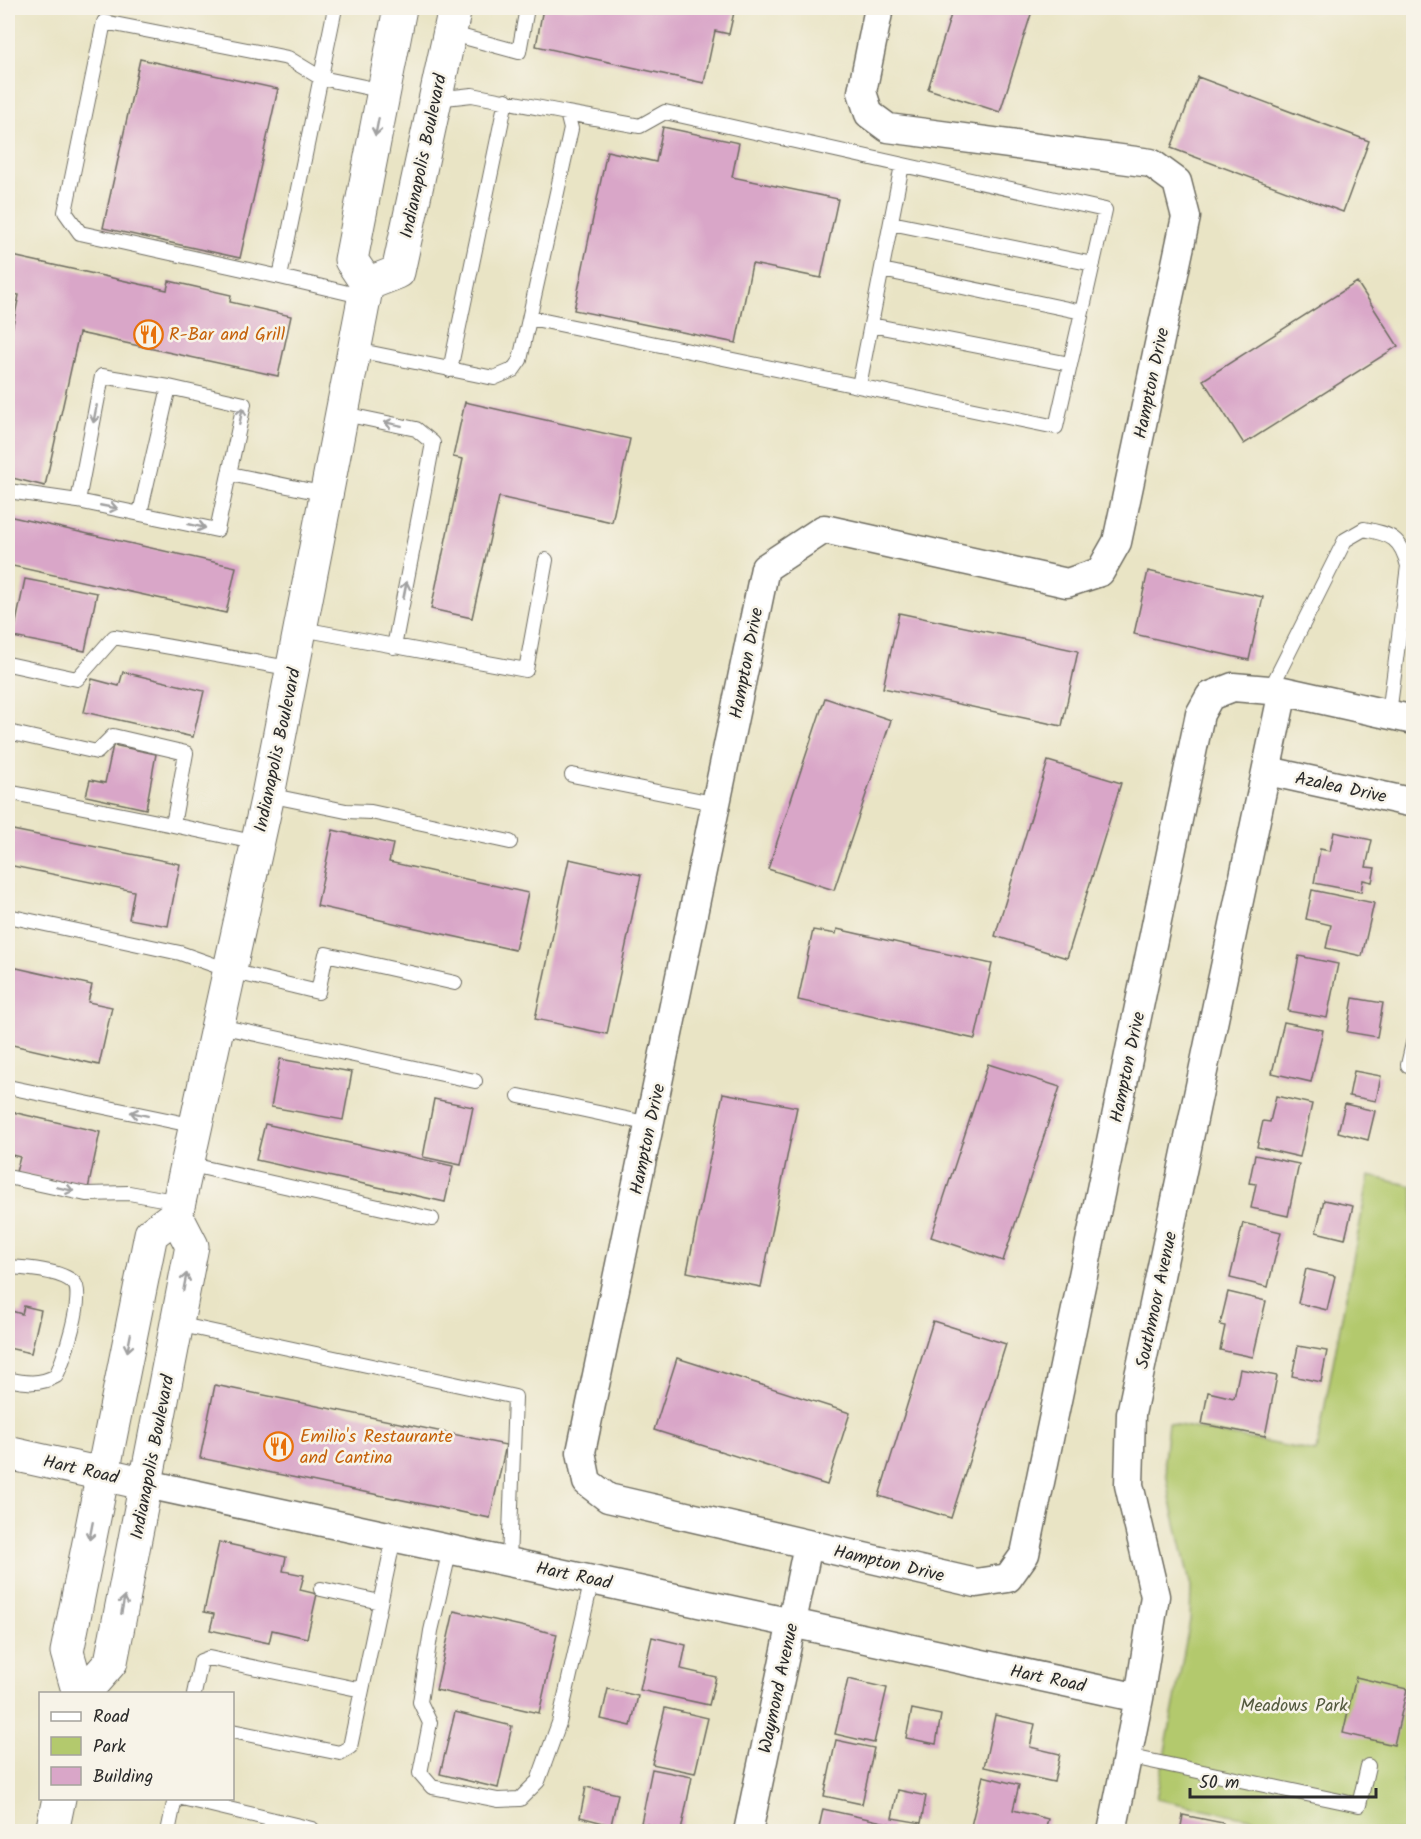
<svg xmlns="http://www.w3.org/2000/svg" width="1421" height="1839" font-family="Kalam,sans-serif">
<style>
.green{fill:#b3c96d;stroke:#6f7a4c;stroke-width:1.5}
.water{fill:#51b6d0;stroke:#3e707e;stroke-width:1.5}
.building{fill:#d9a6c8}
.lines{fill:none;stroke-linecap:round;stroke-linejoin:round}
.service-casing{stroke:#6e6c61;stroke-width:16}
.minor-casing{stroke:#6e6c61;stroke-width:31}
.tertiary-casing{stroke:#6e6c61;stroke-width:35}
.trunk-casing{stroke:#6e6c61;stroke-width:35}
.service{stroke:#fff;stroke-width:14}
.minor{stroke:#fff;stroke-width:28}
.tertiary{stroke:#fff;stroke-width:33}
.trunk{stroke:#fff;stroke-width:33}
.oneway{stroke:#a0a0a0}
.labels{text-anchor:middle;stroke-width:5;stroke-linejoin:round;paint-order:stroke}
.street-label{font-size:18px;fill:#2b2b2b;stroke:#f7f3e8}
.food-label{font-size:18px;fill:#c56008;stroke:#f7f3e8;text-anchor:start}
.park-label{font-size:18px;fill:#545a3f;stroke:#f7f3e8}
</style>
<rect width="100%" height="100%" fill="#f7f3e8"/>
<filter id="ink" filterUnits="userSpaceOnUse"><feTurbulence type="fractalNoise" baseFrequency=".0167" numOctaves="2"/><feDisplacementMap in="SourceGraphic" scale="12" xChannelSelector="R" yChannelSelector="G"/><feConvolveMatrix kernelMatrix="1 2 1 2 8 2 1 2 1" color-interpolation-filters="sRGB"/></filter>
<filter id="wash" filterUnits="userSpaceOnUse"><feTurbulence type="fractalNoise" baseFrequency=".008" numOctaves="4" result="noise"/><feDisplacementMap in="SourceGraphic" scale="24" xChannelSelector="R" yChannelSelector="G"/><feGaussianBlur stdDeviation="1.35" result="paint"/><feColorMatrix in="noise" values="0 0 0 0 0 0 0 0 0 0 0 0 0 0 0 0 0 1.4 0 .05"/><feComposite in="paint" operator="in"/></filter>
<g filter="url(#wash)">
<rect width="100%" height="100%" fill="#e9e4c5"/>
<path class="green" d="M 1369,1176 L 1413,1186 L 1413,1831 L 1291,1831 L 1291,1827 L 1156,1799 L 1190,1620 L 1191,1587 L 1171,1502 L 1164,1460 L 1168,1423 L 1316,1452 Z"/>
<path class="water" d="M 1413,1736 L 1413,1830 C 1405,1799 1397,1766 1413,1736 Z"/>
<g id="blocks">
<path class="building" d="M 543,8 L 735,8 L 729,34 L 715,31 L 704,83 L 536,46 Z
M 953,8 L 1033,8 L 1000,112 L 928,89 Z
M 140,59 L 278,89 L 240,258 L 103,228 Z
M 1198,77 L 1369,141 L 1343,212 L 1171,148 Z
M 663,127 L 739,143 L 732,177 L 838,199 L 821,278 L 752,264 L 736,343 L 574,310 L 607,151 L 656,162 Z
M 8,255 L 167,290 L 169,281 L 231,295 L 230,302 L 291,316 L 278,376 L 79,333 L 45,486 L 8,477 L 8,349 L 19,295 L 8,293 Z
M 1357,282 L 1398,346 L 1244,444 L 1203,380 Z
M 465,402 L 630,439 L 612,522 L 499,497 L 472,618 L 431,609 L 463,459 L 453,457 Z
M 8,516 L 236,567 L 226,613 L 8,565 Z
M 1148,571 L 1263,597 L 1249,660 L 1134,634 Z
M 25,579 L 97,593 L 85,651 L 13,637 Z
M 899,613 L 1078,651 L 1062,726 L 883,688 Z
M 123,672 L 204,691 L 193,737 L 84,712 L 92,679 L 119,686 Z
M 825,698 L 891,720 L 834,890 L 768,869 Z
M 113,745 L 156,754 L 146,809 L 86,796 L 90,780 L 105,783 Z
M 1048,761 L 1121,783 L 1067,958 L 995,936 Z
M 8,829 L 180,864 L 168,926 L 129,919 L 134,891 L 8,865 Z
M 333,830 L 393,844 L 389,862 L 528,893 L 515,950 L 317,906 Z
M 1334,832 L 1372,840 L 1366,867 L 1375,868 L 1372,882 L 1363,880 L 1361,892 L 1314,883 L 1320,849 L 1330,851 Z
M 569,859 L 641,875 L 607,1034 L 535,1019 Z
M 1312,890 L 1374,903 L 1362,956 L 1326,948 L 1331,925 L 1306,919 Z
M 837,929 L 992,964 L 975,1039 L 798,1000 L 813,930 L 836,934 Z
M 1299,956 L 1338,964 L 1327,1018 L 1288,1011 Z
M 8,966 L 92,985 L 88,1002 L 112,1007 L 99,1065 L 8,1044 Z
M 1353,998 L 1383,1003 L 1377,1037 L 1347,1032 Z
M 1284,1022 L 1323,1030 L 1311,1082 L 1272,1073 Z
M 280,1059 L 352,1072 L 343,1120 L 271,1107 Z
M 988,1064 L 1060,1087 L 1003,1261 L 931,1237 Z
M 1354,1071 L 1381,1076 L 1376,1101 L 1349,1096 Z
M 723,1093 L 797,1107 L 761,1287 L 687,1272 Z
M 1276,1096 L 1312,1104 L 1300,1157 L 1257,1147 L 1263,1121 L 1270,1122 Z
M 434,1099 L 473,1107 L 461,1165 L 423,1157 Z
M 1345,1104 L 1375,1111 L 1368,1140 L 1338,1132 Z
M 8,1111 L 100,1132 L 88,1189 L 16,1172 L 20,1157 L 8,1154 Z
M 265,1124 L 453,1166 L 445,1202 L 256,1160 Z
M 1255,1155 L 1299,1164 L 1288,1216 L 1251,1208 L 1256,1184 L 1249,1183 Z
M 1324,1200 L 1353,1206 L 1345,1239 L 1316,1232 Z
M 1243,1223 L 1281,1232 L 1268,1287 L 1230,1278 Z
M 1306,1269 L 1335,1276 L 1327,1310 L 1298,1303 Z
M 1228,1292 L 1266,1301 L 1253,1357 L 1220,1350 L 1225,1326 L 1220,1325 Z
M 24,1306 L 41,1310 L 31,1353 L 8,1348 L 8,1310 L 22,1314 Z
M 933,1321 L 1006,1344 L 951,1518 L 879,1496 Z
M 1298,1346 L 1327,1351 L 1321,1382 L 1292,1376 Z
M 677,1358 L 850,1413 L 827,1485 L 654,1430 Z
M 1240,1369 L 1277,1376 L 1265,1436 L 1202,1424 L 1208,1392 L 1234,1398 Z
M 215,1385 L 506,1445 L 490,1518 L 200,1458 Z
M 219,1542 L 286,1557 L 283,1571 L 304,1575 L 300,1590 L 317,1594 L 307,1638 L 272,1630 L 269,1643 L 210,1630 L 214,1614 L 204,1612 Z
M 454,1611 L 557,1634 L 539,1713 L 436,1690 Z
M 652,1637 L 686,1645 L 681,1669 L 716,1677 L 709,1705 L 640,1690 Z
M 1356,1677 L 1407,1689 L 1394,1745 L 1343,1733 Z
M 848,1679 L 887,1688 L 874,1743 L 835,1734 Z
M 608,1689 L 638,1696 L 631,1726 L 601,1719 Z
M 665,1708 L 708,1718 L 695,1773 L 652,1764 Z
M 912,1709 L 941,1715 L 936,1744 L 906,1738 Z
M 455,1712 L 512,1726 L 498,1788 L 440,1774 Z
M 995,1715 L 1035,1724 L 1030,1747 L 1060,1754 L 1054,1782 L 984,1767 Z
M 836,1740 L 874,1748 L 862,1804 L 824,1796 Z
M 652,1769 L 692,1777 L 681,1831 L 641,1823 Z
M 983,1776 L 1019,1785 L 1013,1810 L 1048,1819 L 1045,1832 L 970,1830 Z
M 586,1787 L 618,1794 L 611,1825 L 580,1817 Z
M 898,1790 L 926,1796 L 921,1823 L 892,1818 Z
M 823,1809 L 892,1824 L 890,1832 L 818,1832 Z
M 1183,1815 L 1223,1823 L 1221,1832 L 1180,1832 Z"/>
</g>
</g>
<g filter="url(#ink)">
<use href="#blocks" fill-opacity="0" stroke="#6e6c61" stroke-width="1.5"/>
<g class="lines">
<defs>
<path id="service" d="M 335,8 L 280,277 L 365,297
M 449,33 L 519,52 L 527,8
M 891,223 L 1093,264
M 882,270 L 1082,312
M 280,277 L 80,233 L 65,212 L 104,22 L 288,58 L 321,78 L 384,91
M 530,318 L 1056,427 L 1105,210 L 665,112 L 640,126 L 567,113
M 871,325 L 1070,364
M 356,350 L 494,378 L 513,370 L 520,360 L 571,129 L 567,113 L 472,95 L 436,99
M 450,370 L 506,100
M 859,386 L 902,165
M 344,414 L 416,429 L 433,443 L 394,647
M 230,474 L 326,494
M 8,491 L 78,501 L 217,530 L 244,404 L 169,387 L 102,376 L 78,501
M 140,513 L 169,387
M 302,629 L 526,670 L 546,560
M 8,664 L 77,679 L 114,637 L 294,669
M 1270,690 L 1345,540 L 1364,529 C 1391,534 1401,538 1408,566 L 1389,714
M 8,732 L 97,752 L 113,736 L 186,753 L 173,825 L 8,792
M 572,775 L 718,804
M 268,795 L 346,811 L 371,812 L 510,842
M 173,825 L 258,843
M 8,916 L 180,953 L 231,971 L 318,992 L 326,954 L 455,983
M 219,1026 L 475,1081
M 1414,1039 L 1408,1065 L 1414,1066
M 8,1087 L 196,1126
M 519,1096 L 650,1124
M 187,1164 L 432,1219
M 8,1177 L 86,1194 L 129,1193 L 179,1202
M 8,1267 C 25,1268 61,1270 74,1283 C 86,1294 63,1362 56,1376 C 40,1385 25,1383 8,1379
M 177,1324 L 515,1397 L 509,1561
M 450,1549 L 431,1631 L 420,1702 L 430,1723 L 420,1773 L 432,1787 L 498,1800 L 520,1799 L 538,1781 L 559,1723 L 592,1579
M 321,1589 L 380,1602
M 194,1694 L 201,1661 L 209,1658 L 362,1690
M 232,1731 L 340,1753 L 350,1747 L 394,1537
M 1127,1756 L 1359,1805 L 1368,1766
M 182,1798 L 312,1829 L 312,1832
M 168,1832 L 175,1798"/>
<path id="minor" d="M 879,8 L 862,92 L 869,114 L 888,128 L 1151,163 L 1177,182 L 1186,217 L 1117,542 L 1100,572 L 1067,583 L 824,529 L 765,568 L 581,1452 L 587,1482 L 608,1498 L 976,1583 L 1008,1578 L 1025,1554 L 1200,714 L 1210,696 L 1233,687 L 1283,691 L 1414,720
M 1268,771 L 1414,803
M 147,1484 L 1139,1698
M 748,1832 L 808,1545
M 1112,1832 L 1139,1698 L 1155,1596 L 1129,1485 L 1131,1414 L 1283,691"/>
<path id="tertiary" d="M 8,1453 L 147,1484"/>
<path id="trunk" d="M 367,284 L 398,272 L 455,8
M 79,1694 L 67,1652 L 151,1234 L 176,1215 L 179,1202 L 268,795 L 367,284 L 351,260 L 400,8
M 83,1694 L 111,1662 L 192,1246 L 176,1215
M 52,1832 L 59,1798"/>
</defs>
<use href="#service" class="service-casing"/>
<use href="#minor" class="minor-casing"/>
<use href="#tertiary" class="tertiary-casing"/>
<use href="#trunk" class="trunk-casing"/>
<use href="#service" class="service"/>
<use href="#minor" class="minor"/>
<use href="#tertiary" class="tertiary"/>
<use href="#trunk" class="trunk"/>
</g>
<defs><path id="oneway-shaft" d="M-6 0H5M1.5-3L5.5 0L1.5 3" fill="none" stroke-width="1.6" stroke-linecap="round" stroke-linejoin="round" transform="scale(1.5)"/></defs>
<g class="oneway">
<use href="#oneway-shaft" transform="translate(377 127) rotate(101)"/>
<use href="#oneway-shaft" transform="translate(95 414) rotate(101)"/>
<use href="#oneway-shaft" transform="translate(241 416) rotate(-79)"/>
<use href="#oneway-shaft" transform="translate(393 424) rotate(-168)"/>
<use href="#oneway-shaft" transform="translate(109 507) rotate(11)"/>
<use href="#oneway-shaft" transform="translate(197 526) rotate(13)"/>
<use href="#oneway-shaft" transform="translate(405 590) rotate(-79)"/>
<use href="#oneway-shaft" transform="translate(139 1114) rotate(-168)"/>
<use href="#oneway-shaft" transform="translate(65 1189) rotate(12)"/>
<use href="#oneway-shaft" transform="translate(185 1282) rotate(-79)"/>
<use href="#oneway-shaft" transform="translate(129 1343) rotate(101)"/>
<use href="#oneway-shaft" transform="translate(91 1531) rotate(101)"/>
<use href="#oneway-shaft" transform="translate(123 1605) rotate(-79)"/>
</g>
</g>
<defs>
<symbol id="restaurant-ring" viewBox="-11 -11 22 22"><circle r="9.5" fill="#f7f3e8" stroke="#e8710a" stroke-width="1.5"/><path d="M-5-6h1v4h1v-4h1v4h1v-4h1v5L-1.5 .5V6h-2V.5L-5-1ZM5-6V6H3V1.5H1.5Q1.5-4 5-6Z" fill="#e8710a"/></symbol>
</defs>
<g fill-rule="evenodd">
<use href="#restaurant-ring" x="132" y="318" width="33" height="33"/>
<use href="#restaurant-ring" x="262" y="1430" width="33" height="33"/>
</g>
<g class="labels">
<g class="street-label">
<text transform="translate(423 156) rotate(-78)" y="6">Indianapolis Boulevard</text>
<text transform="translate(1151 383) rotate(-78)" y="6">Hampton Drive</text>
<text transform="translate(746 663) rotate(-79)" y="6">Hampton Drive</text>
<text transform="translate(277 750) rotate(-78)" y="6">Indianapolis Boulevard</text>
<text transform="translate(1341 787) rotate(12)" y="6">Azalea Drive</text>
<text transform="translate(1127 1067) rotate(-78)" y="6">Hampton Drive</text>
<text transform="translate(647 1139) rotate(-78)" y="6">Hampton Drive</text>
<text transform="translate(1156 1300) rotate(-78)" y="6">Southmoor Avenue</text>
<text transform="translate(152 1457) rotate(-79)" y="6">Indianapolis Boulevard</text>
<text transform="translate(81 1469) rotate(13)" y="6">Hart Road</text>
<text transform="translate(889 1563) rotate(13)" y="6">Hampton Drive</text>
<text transform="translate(574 1575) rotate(12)" y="6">Hart Road</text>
<text transform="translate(1048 1678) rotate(12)" y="6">Hart Road</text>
<text transform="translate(778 1688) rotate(-78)" y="6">Waymond Avenue</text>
</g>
<g class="food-label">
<text x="169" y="340">R-Bar and Grill</text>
<text x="300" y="1442">Emilio's Restaurante<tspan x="300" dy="21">and Cantina</tspan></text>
</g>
<g class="park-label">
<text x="1294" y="1711">Meadows Park</text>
</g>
</g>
<rect width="1421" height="1839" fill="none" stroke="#f7f3e8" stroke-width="30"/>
<rect x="39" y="1692" width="195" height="108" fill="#f7f3e8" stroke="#a5a39c" stroke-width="1.5"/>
<rect x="51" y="1712" width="30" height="9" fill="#ffffff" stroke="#a5a39c" stroke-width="1.5"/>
<text x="93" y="1722" font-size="18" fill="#2b2b2b">Road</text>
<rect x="51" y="1737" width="30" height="18" fill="#b3c96d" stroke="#a5a39c" stroke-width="1.5"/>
<text x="93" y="1752" font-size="18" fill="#2b2b2b">Park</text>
<rect x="51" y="1767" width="30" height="18" fill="#d9a6c8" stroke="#a5a39c" stroke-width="1.5"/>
<text x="93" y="1782" font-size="18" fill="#2b2b2b">Building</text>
<path d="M1190 1788v9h186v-9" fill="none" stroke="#2b2b2b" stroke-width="3"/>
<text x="1199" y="1788" font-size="18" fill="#2b2b2b" stroke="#f7f3e8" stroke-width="4.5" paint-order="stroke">50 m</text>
</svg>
